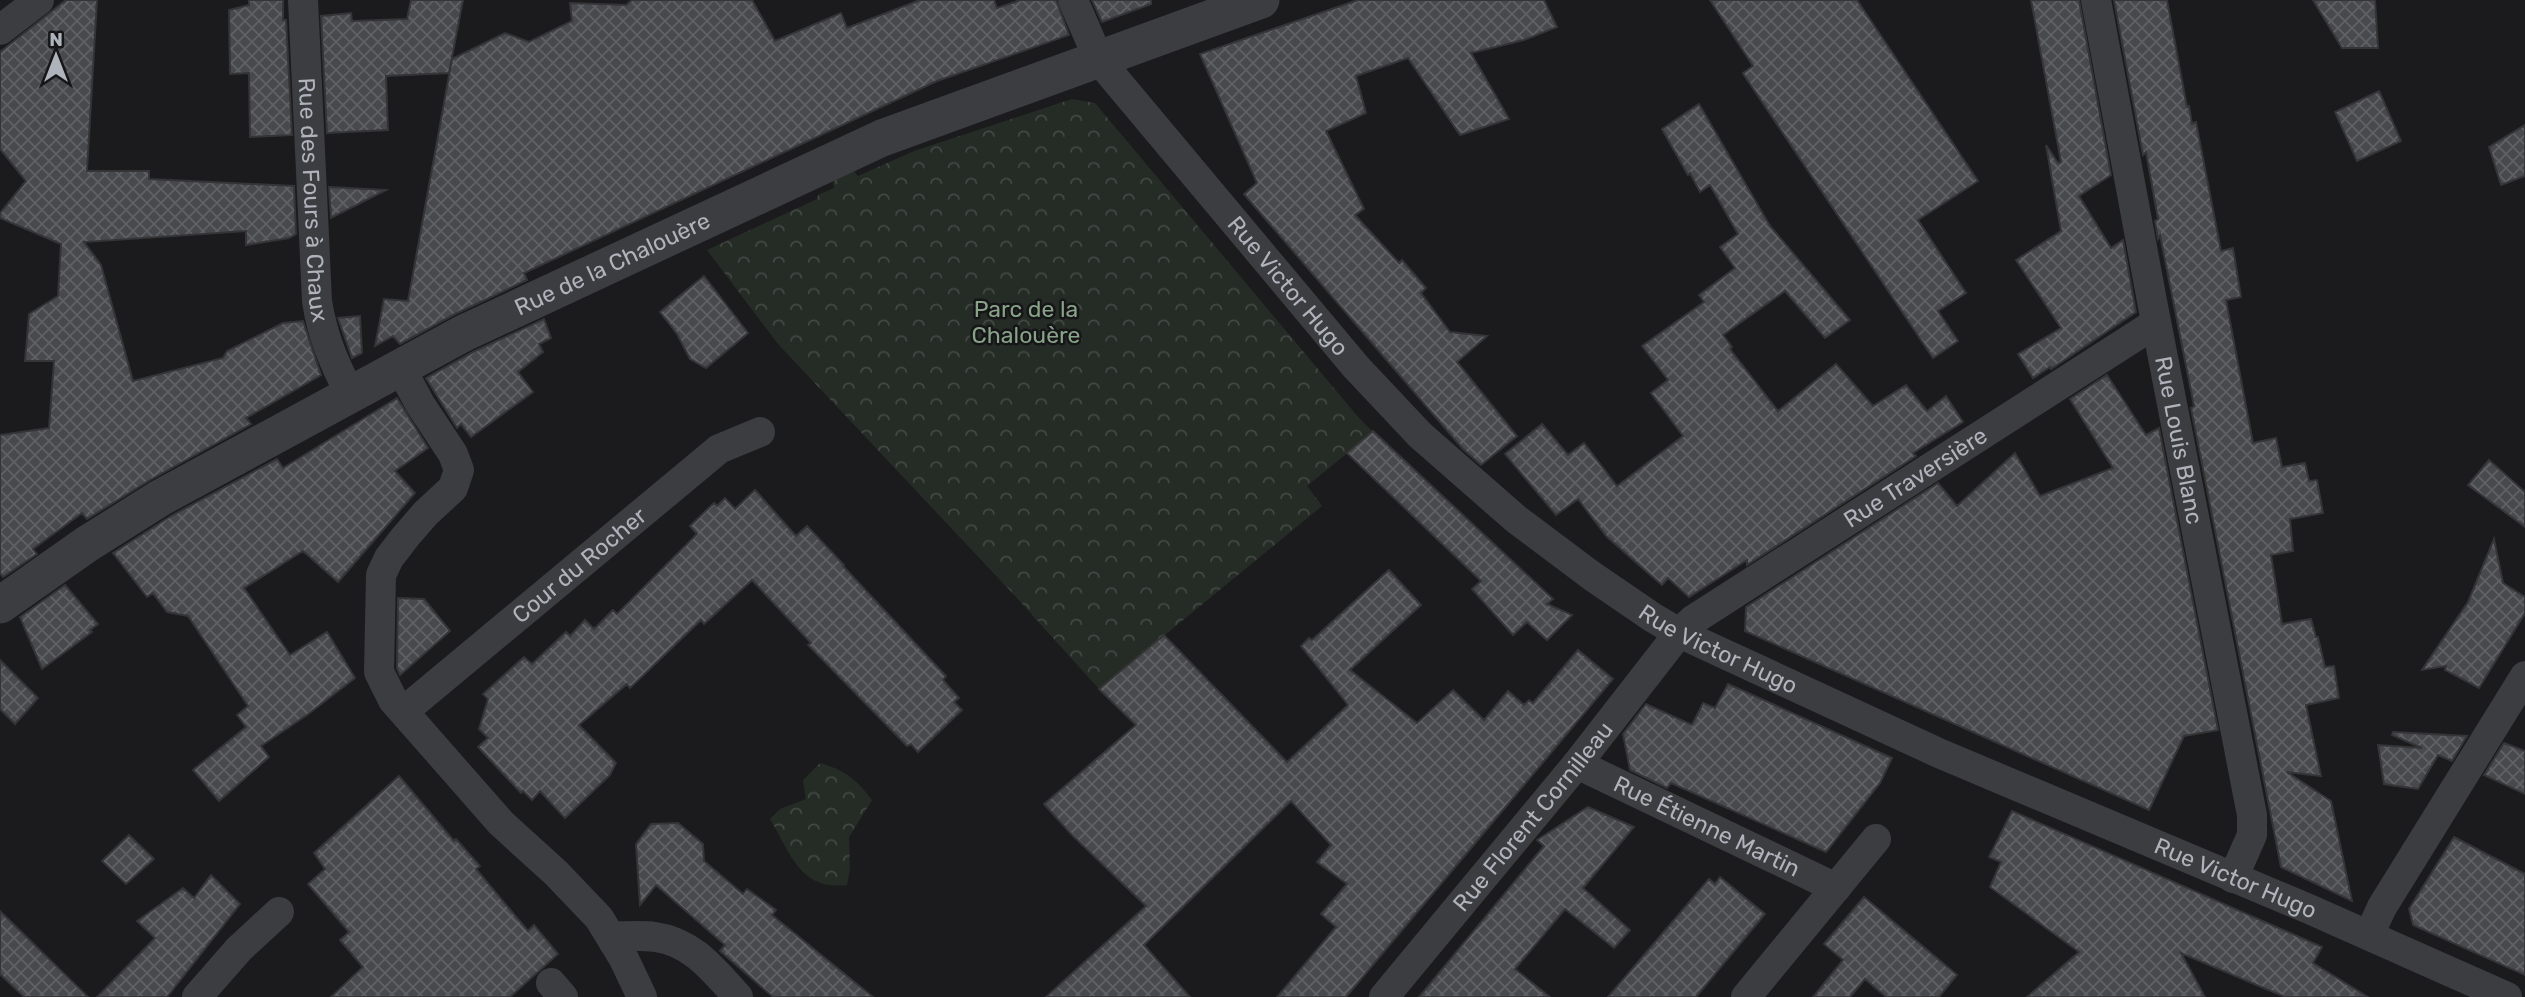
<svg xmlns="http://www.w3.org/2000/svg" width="2525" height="997" font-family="Rubik,sans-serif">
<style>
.park{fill:url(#park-crowns)}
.building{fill:url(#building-cross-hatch);stroke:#353538;stroke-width:2}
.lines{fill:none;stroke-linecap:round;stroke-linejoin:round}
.minor{stroke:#3c3d41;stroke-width:30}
.tertiary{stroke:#3c3d41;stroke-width:37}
.labels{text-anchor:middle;stroke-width:5;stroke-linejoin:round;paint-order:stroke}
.street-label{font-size:23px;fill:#afb3bb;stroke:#161618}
.park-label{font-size:23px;fill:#88a388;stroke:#161618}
</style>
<defs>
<pattern id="park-crowns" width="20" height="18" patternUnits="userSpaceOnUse" patternTransform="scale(1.75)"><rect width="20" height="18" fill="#252c25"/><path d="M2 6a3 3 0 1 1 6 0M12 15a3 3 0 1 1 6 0" fill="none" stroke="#424843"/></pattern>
<pattern id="building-cross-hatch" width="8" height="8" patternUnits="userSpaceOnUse" patternTransform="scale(1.75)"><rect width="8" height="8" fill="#48494c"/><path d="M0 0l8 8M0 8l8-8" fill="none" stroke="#606164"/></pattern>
</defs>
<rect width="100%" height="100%" fill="#1b1b1d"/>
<path class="park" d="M 1072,99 L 1095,103 L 1359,418 L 1373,432 L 1307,486 L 1322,506 L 1099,689 L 1016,597 L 778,344 L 707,250 L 817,199 L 818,195 L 834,188 L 833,181 L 854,171 L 858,176 L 914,151 Z
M 820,763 C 846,771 855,778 872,800 L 849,837 L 850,869 L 847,885 C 799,891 790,851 770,819 L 780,809 L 806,799 L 803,780 Z"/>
<path class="building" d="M 66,0 L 97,0 L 87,171 L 149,171 L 149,179 L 294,186 L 296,234 L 289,238 L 246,245 L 246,231 L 84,242 L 101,265 L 133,381 L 223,358 L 227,351 L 283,323 L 303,321 L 321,375 L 246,418 L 251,424 L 150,480 L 87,519 L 82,513 L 33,549 L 37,554 L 3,577 L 0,573 L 0,435 L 49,428 L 54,361 L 25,361 L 29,314 L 58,296 L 61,244 L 0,218 L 0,213 L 26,181 L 0,149 L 0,52 Z
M 249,0 L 283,0 L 283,20 L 286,20 L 292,135 L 250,137 L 249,73 L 230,74 L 229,10 L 249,5 Z
M 411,0 L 463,0 L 449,73 L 386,76 L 388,130 L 327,133 L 321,16 L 351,13 L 352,21 L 407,19 Z
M 632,0 L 752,0 L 775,41 L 841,13 L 847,28 L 920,0 L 994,0 L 997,8 L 1021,0 L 1056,0 L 1069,35 L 937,81 L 524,273 L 527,280 L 455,314 L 400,344 L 393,336 L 375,346 L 384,299 L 408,301 L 452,59 L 505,33 L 529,42 L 572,21 L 570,3 L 626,5 Z
M 1092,0 L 1151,0 L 1151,4 L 1102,22 Z
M 1358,0 L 1544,0 L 1557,27 L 1524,40 L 1471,53 L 1509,119 L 1460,135 L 1408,58 L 1356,76 L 1366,113 L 1326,131 L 1364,209 L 1355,215 L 1399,263 L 1402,260 L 1426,288 L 1421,293 L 1450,332 L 1487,336 L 1457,362 L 1517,436 L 1481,465 L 1463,449 L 1244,194 L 1257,183 L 1200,54 Z
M 1710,0 L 1857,0 L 1978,181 L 1918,220 L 1966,293 L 1938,311 L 1958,341 L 1933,358 L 1744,75 L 1743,73 L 1753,66 Z
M 2031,0 L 2079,0 L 2111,175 L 2079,196 L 2111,248 L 2123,240 L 2136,312 L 2051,369 L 2050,367 L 2033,378 L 2018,354 L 2061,328 L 2016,260 L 2061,231 L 2046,145 L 2058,163 L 2061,162 Z
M 2114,0 L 2167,0 L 2187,107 L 2189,106 L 2192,124 L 2196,122 L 2221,251 L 2233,248 L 2241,297 L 2226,300 L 2253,443 L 2276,438 L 2282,467 L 2305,463 L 2309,481 L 2317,480 L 2323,513 L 2290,519 L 2293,551 L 2271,555 L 2282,624 L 2311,619 L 2316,637 L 2318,637 L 2325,667 L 2334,666 L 2339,698 L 2306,705 L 2321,776 L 2287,772 L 2331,801 L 2352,901 L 2281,867 L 2191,408 L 2194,406 L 2160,235 L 2158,239 L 2155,221 L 2158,219 L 2146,152 L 2143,155 Z
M 2313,0 L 2375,0 L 2378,48 L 2342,48 Z
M 2379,91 L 2401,141 L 2357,161 L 2335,112 Z
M 1699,104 L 1770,226 L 1850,320 L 1825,338 L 1785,291 L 1723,335 L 1732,347 L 1730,349 L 1778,411 L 1836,364 L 1873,406 L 1906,385 L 1927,411 L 1946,396 L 1963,422 L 1913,453 L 1916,456 L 1747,565 L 1747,560 L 1689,597 L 1668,578 L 1662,585 L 1607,537 L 1578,499 L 1556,515 L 1505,454 L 1542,424 L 1568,455 L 1584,443 L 1617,486 L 1683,436 L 1651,393 L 1668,380 L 1642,346 L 1704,302 L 1699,295 L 1735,268 L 1720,247 L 1738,234 L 1710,185 L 1700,192 L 1690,173 L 1688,175 L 1662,129 Z
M 2525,125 L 2525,176 L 2501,185 L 2489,147 Z
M 329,187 L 386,190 L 331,218 Z
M 704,276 L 748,333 L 706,368 L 690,359 L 677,334 L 660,312 Z
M 360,316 L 362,353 L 352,358 L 338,318 Z
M 544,319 L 551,338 L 539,344 L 543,352 L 518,372 L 533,392 L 471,437 L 461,424 L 457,428 L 426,378 L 473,352 Z
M 2107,375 L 2146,435 L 2159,428 L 2218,730 L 2184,736 L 2149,810 L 1745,631 L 1746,607 L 1938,483 L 1957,506 L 2015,453 L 2040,496 L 2113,468 L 2070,399 Z
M 397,398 L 428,448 L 395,471 L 415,493 L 338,582 L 303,551 L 244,588 L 290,655 L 327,632 L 355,678 L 307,715 L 261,746 L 269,757 L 219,801 L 193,770 L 246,727 L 237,715 L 248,706 L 188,616 L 167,612 L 153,593 L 147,597 L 113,553 L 171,516 L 277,459 L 283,468 Z
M 1373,431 L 1553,599 L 1547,604 L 1572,615 L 1547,640 L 1527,622 L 1513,635 L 1472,589 L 1481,581 L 1347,453 Z
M 2489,460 L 2525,492 L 2525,527 L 2468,485 Z
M 755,490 L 796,536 L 807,526 L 844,565 L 843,566 L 946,676 L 943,680 L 959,698 L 954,702 L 962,710 L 918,752 L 911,744 L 907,746 L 808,645 L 811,643 L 752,580 L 704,624 L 701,620 L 630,688 L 627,684 L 579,725 L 616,763 L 610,775 L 565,818 L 540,791 L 532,800 L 523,791 L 521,793 L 478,747 L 488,738 L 479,729 L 488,699 L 483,694 L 524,657 L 532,664 L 566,632 L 570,636 L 585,620 L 594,629 L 613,610 L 617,614 L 697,534 L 690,526 L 714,503 L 717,506 L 725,498 L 735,509 Z
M 2494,539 L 2503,583 L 2525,597 L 2525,613 L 2479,688 L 2445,670 L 2446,666 L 2422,670 L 2468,602 Z
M 1389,570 L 1421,605 L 1350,670 L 1417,723 L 1453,690 L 1484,720 L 1508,691 L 1524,705 L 1529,700 L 1533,703 L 1578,650 L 1613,679 L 1346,997 L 1277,997 L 1336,927 L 1321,914 L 1347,884 L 1317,862 L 1331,845 L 1291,801 L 1144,945 L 1190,997 L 1046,997 L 1146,906 L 1072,835 L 1044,804 L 1136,725 L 1099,689 L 1164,635 L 1287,762 L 1348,705 L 1301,646 L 1309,638 L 1312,640 Z
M 65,585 L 98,624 L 90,630 L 92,632 L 42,669 L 20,617 Z
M 398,598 L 424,599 L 450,631 L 400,675 L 397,668 Z
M 0,660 L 38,698 L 15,724 L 0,709 Z
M 1728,684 L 1892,758 L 1880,783 L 1826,852 L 1671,783 L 1667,788 L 1630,770 L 1623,734 L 1646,704 L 1692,725 L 1703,703 L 1715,708 Z
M 2393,732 L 2467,736 L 2452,761 L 2438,755 L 2418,789 L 2384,784 L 2378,745 L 2422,748 L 2392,735 Z
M 2504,743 L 2525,751 L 2525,794 L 2484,775 Z
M 399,776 L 454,841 L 456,839 L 480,866 L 476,869 L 528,931 L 534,925 L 558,954 L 510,997 L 331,997 L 363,967 L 340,940 L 349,932 L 308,884 L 325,869 L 314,853 Z
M 1588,807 L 1634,827 L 1583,888 L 1630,930 L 1614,948 L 1565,909 L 1515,969 L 1550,997 L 1419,997 L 1544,846 L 1537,840 Z
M 2012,811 L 2322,947 L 2313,963 L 2368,997 L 2285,997 L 2181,953 L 2205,997 L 2027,997 L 2079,952 L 1990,887 L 2001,862 L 1989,857 Z
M 678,823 L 703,844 L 704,861 L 743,894 L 747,889 L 776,910 L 772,915 L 873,997 L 773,997 L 720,951 L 725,945 L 656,885 L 640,905 L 636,844 L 651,824 Z
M 129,835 L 154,859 L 126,884 L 102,861 Z
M 2454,837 L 2525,874 L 2525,975 L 2413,925 L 2409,909 Z
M 211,875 L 240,904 L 167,997 L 97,997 L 155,938 L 137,921 L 183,888 L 194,898 Z
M 1720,877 L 1765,914 L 1696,997 L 1608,997 L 1709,879 L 1715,884 Z
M 1864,897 L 1957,975 L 1939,997 L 1886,997 L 1865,979 L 1850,997 L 1813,997 L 1843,960 L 1824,944 Z
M 0,911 L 88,997 L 24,997 L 0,974 Z"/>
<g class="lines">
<g class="minor">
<path id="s1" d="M 303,0 L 317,301 C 322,335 334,363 350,394"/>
<path id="s2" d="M 1073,0 L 1099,60 L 1356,367 L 1420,435 L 1516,519 L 1592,576 L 1652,617 L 1679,633 L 1941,754 L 2309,909 L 2507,997"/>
<path id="s3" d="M 2096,0 L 2152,301 L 2252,815 L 2252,835 L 2233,878"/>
<path d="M 0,30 L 39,0"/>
<path d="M 400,367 L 420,404 L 453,454 L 459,470 L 453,488 L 426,513 L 406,536 L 389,558 L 381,575 L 379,672 L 393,700 L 501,823 L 556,873 L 599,918 L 624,959 L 642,997"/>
<path id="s4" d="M 404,711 L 719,449 L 760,432"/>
<path id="s5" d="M 1577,764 L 1836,888"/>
<path d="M 2369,935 L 2382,907 L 2525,676"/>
<path d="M 611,936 C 625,937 641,935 655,937 C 693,942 714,971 738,997"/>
<path d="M 551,983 L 563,997"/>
<path d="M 197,997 L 239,949 L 279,912"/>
<path id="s6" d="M 1384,997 L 1577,764 L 1679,633 L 1693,620 L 2156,323"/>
<path d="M 1746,997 L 1876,839"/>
</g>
<path class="tertiary" id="s7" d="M 0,605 L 87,544 L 160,498 L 464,333 L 882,138 L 1261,0"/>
</g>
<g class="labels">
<g class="street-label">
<text dy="8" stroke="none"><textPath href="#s1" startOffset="200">Rue des Fours à Chaux</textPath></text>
<text dy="8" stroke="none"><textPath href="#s7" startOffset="702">Rue de la Chalouère</textPath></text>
<text dy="8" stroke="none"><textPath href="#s2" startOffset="360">Rue Victor Hugo</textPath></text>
<text dy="8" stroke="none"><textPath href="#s3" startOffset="448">Rue Louis Blanc</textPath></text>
<text dy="8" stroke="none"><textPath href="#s6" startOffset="752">Rue Traversière</textPath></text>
<text dy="8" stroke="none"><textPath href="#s4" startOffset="228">Cour du Rocher</textPath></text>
<text dy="8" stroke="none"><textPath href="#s2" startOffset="928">Rue Victor Hugo</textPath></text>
<text dy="8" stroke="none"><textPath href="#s6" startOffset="234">Rue Florent Cornilleau</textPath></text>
<text dy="8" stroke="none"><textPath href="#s5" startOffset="144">Rue Étienne Martin</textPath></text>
<text dy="8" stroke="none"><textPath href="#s2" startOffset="1494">Rue Victor Hugo</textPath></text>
</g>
<g class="park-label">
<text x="1026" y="317">Parc de la<tspan x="1026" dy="26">Chalouère</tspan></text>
</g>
</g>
<g transform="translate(56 56)" stroke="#161618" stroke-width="5" paint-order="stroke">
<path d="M0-5L12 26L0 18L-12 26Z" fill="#afb3bb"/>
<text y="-10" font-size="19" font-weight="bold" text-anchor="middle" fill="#afb3bb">N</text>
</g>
</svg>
